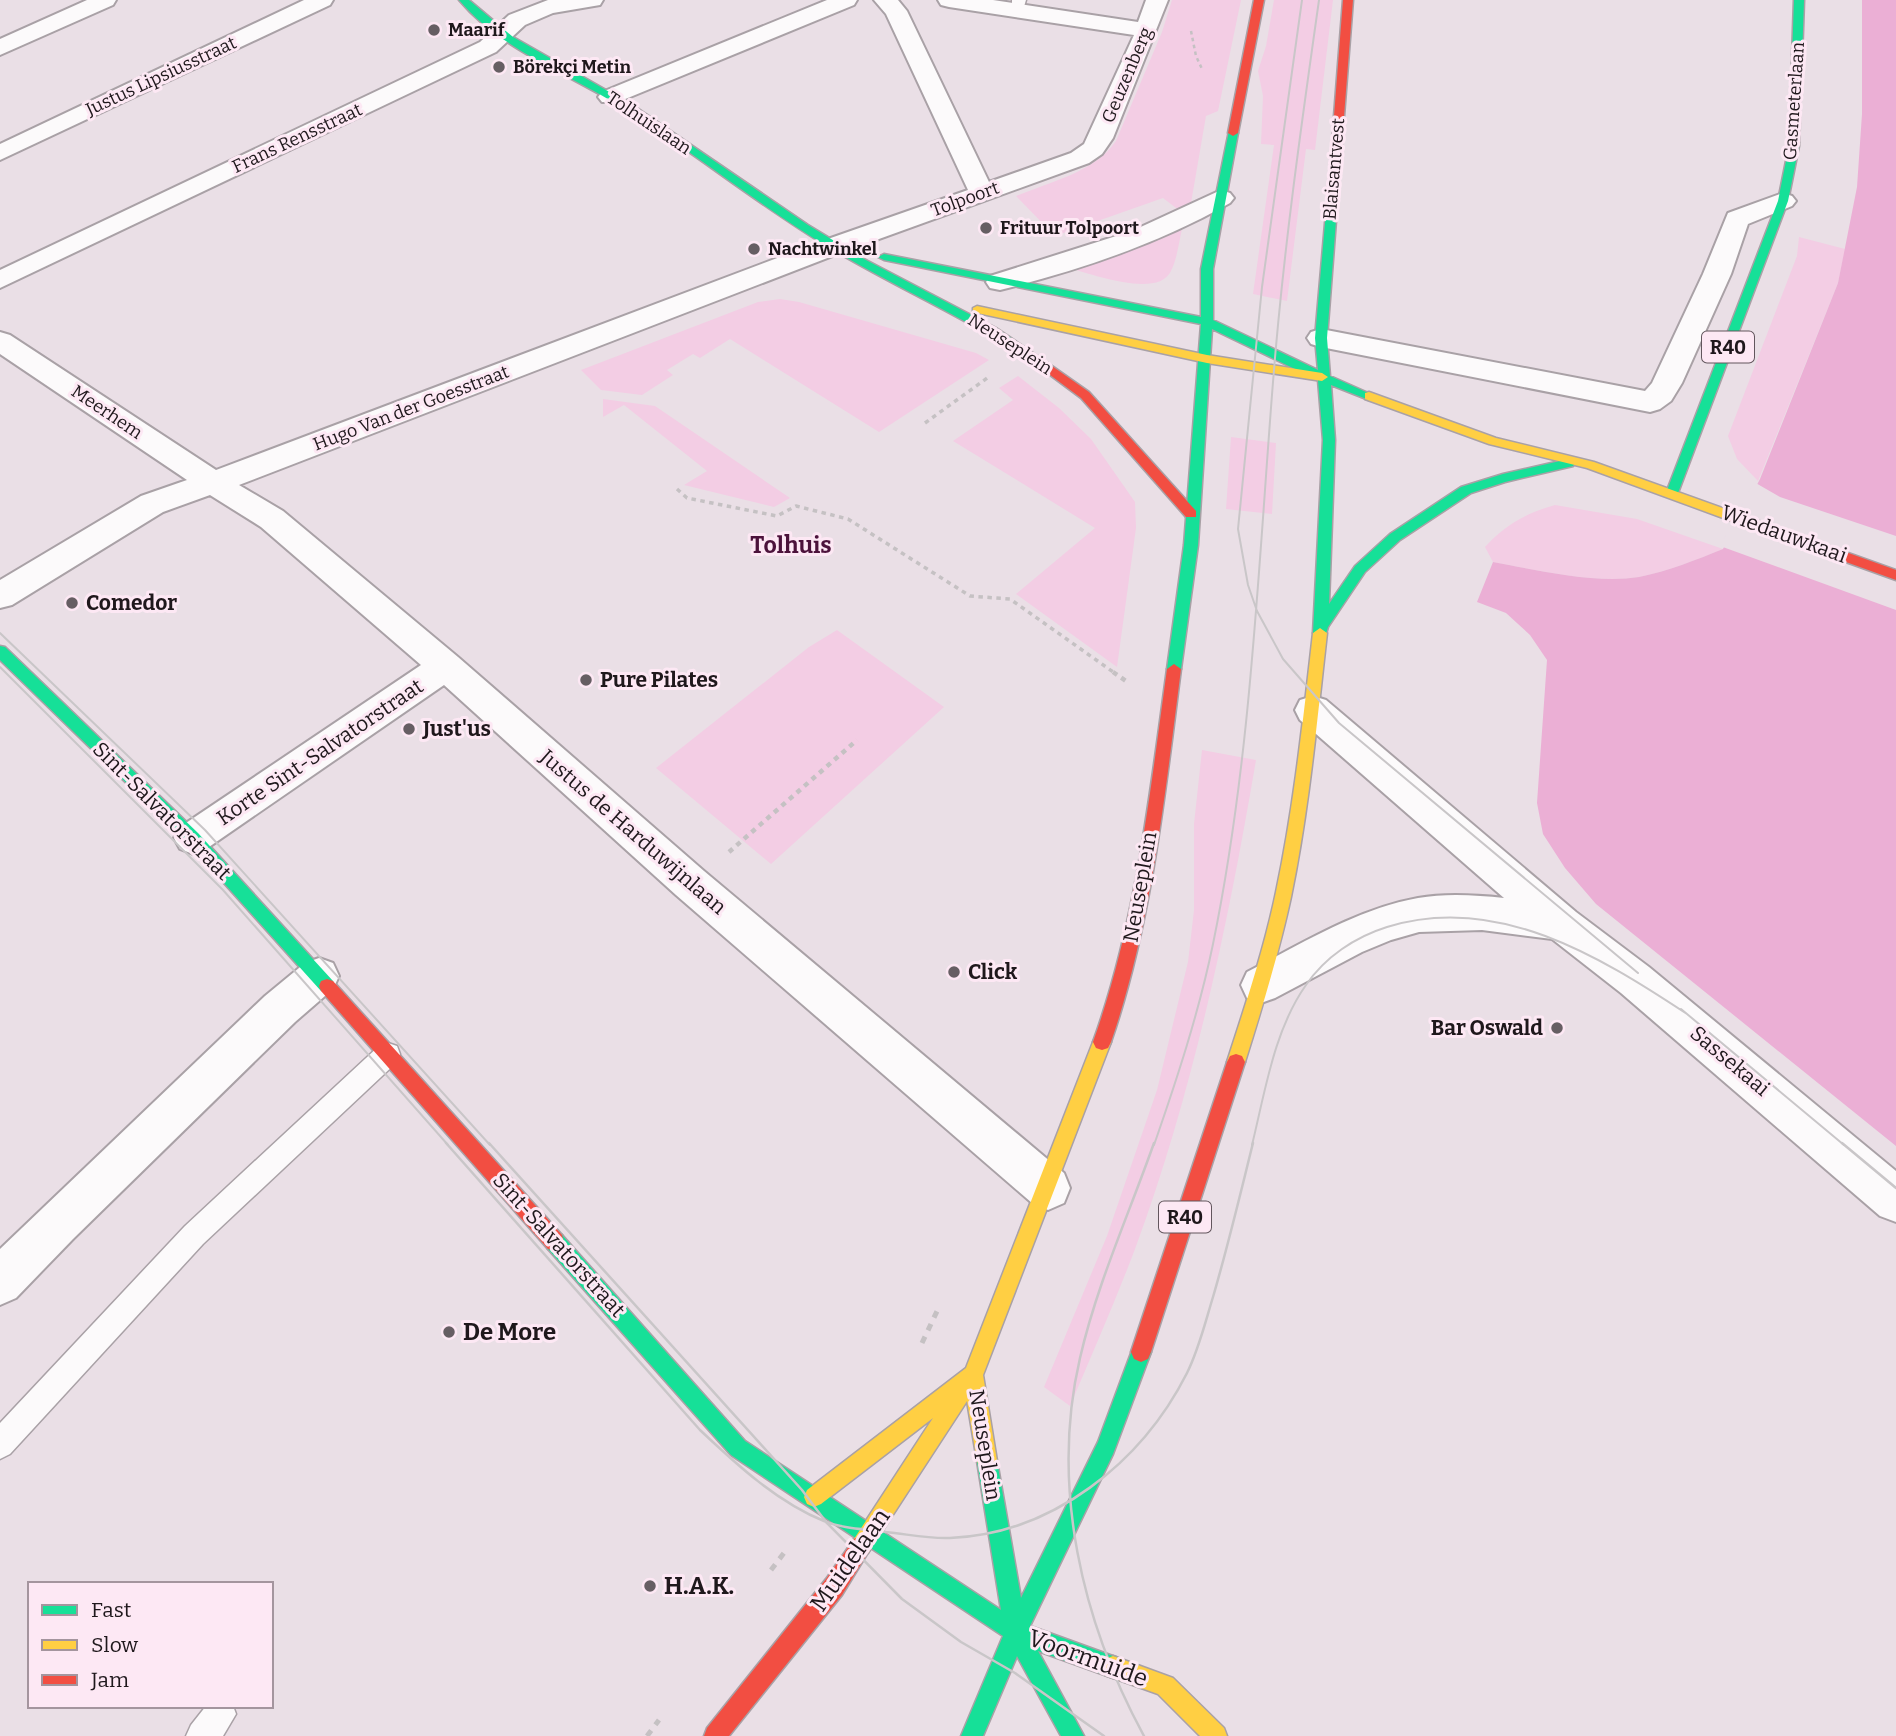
<svg xmlns="http://www.w3.org/2000/svg" width="1896" height="1736" font-family="Bitter,serif">
<style>
.green{fill:#f3cde4}
.water{fill:#ebafd5}
.pier{fill:#eadfe6}
.lines{fill:none;stroke-linecap:round;stroke-linejoin:round}
.lane-casing{stroke:#a9a1a6;stroke-width:3}
.street-casing{stroke:#a9a1a6;stroke-width:4}
.fast-casing{stroke:#a9a1a6;stroke-width:3}
.slow-casing{stroke:#a9a1a6;stroke-width:3}
.jam-casing{stroke:#a9a1a6;stroke-width:3}
.path-far3{stroke:#c5c1c3;stroke-width:2.5;stroke-dasharray:3.5 3.5;stroke-linecap:butt}
.path-far2{stroke:#c5c1c3;stroke-width:3.5;stroke-dasharray:4.5 4.5;stroke-linecap:butt}
.path-far1{stroke:#c5c1c3;stroke-width:4.5;stroke-dasharray:5 5;stroke-linecap:butt}
.path{stroke:#c5c1c3;stroke-width:5;stroke-dasharray:7 7;stroke-linecap:butt}
.lane{fill:#fcfafb;fill-rule:evenodd}
.street{fill:#fcfafb;fill-rule:evenodd}
.fast{fill:#16e098;fill-rule:evenodd}
.slow{fill:#ffcf43;fill-rule:evenodd}
.jam{fill:#f24e42;fill-rule:evenodd}
.tram-far1{stroke:#c9c6c8;stroke-width:2}
.tram{stroke:#c9c6c8;stroke-width:2.5}
.poi-dot{fill:#665e63;stroke:#fde8f4;stroke-width:2.5}
.labels{text-anchor:middle;stroke-width:6;stroke-linejoin:round;paint-order:stroke}
.far-poi-label{font-size:18px;font-weight:bold;fill:#1f181c;stroke:#fde8f4;text-anchor:start}
.far-street-label{font-size:18px;fill:#1f181c;stroke:#fde8f4}
.shield{fill:#fde8f4;stroke:#62565d;stroke-width:2}
.shield-label{font-size:19px;font-weight:bold;fill:#1f181c}
.street-label{font-size:21px;fill:#1f181c;stroke:#fde8f4}
.poi-label{font-size:21px;font-weight:bold;fill:#1f181c;stroke:#fde8f4;text-anchor:start}
.neighbourhood-label{font-size:23px;font-weight:bold;fill:#4c123b;stroke:#fde8f4}
.near-poi-label{font-size:24px;font-weight:bold;fill:#1f181c;stroke:#fde8f4;text-anchor:start}
.near-street-label{font-size:24px;fill:#1f181c;stroke:#fde8f4}
</style>
<rect width="100%" height="100%" fill="#eadfe6"/>
<path class="green" d="M 1172,0 L 1241,0 L 1218,111 L 1206,116 L 1191,203 L 1180,211 L 1163,198 L 1055,236 L 1016,196 C 1050,182 1095,172 1116,141 L 1162,32 Z
M 1274,0 L 1333,0 L 1315,150 L 1306,149 L 1287,301 L 1253,294 L 1274,145 L 1261,144 L 1263,96 L 1258,71 L 1266,46 Z
M 1182,229 C 1179,242 1177,259 1171,271 C 1158,299 1092,274 1069,268 Z
M 1799,237 L 1845,249 L 1838,283 L 1758,481 L 1737,459 L 1728,436 L 1797,256 Z
M 780,299 L 799,302 L 976,353 L 989,360 L 879,432 L 730,339 L 700,358 L 693,354 L 667,370 L 673,375 L 642,395 L 601,390 L 581,370 L 758,302 Z
M 1018,376 L 1059,408 L 1091,439 L 1135,502 L 1136,528 L 1117,667 L 1016,594 L 1095,528 L 953,441 L 1013,400 L 999,388 Z
M 603,399 L 655,406 L 790,498 L 774,507 L 684,485 L 707,471 L 624,405 L 603,417 Z
M 1231,437 L 1276,443 L 1272,514 L 1226,509 Z
M 1555,505 L 1637,519 L 1723,549 C 1696,560 1668,571 1639,577 C 1595,584 1536,570 1493,562 L 1485,547 C 1505,525 1526,513 1555,505 Z
M 837,630 L 944,707 L 771,864 L 656,768 L 809,647 Z
M 1202,750 L 1256,760 C 1228,925 1193,1092 1135,1249 C 1115,1302 1092,1354 1070,1406 L 1044,1387 L 1107,1236 L 1157,1090 L 1188,962 L 1194,910 L 1194,824 Z"/>
<path class="water" d="M 1862,0 L 1896,0 L 1896,1146 L 1596,904 L 1565,868 L 1543,834 L 1537,803 L 1547,660 L 1530,635 L 1506,613 L 1477,602 L 1493,562 C 1536,570 1595,584 1639,577 C 1668,571 1696,560 1723,549 L 1760,479 L 1838,283 L 1857,187 L 1862,114 Z"/>
<path class="pier" d="M 1754,482 L 1780,497 L 1896,536 L 1896,610 L 1720,546 Z"/>
<g class="lines">
<defs>
<path id="lane" d="M 1012,0 L 1026,0 L 1022,13 L 1012,13 Z
M 388,1043 L 397,1046 L 400,1054 L 397,1062 L 203,1244 L 10,1454 L 0,1459 L 0,1423 L 185,1226 L 379,1046 Z
M 206,1706 L 233,1706 L 236,1714 L 223,1736 L 186,1736 L 191,1725 Z"/>
<path id="street" d="M 87,0 L 116,0 L 113,5 L 0,55 L 0,39 Z
M 304,0 L 333,0 L 330,5 L 0,160 L 0,144 Z
M 548,0 L 603,0 L 600,5 L 553,13 L 525,25 L 496,52 L 0,288 L 0,270 L 480,42 L 509,15 Z
M 827,0 L 857,0 L 854,5 L 618,102 L 602,102 L 598,97 L 602,92 Z
M 874,0 L 898,0 L 907,11 L 989,182 L 1071,153 L 1084,144 L 1134,35 L 949,7 L 941,5 L 938,0 L 993,0 L 1138,22 L 1146,0 L 1168,0 L 1113,138 L 1102,154 L 1089,163 L 843,252 L 239,485 L 283,511 L 458,657 L 704,871 L 1064,1173 L 1070,1188 L 1064,1203 L 1048,1210 L 1032,1203 L 676,895 L 444,685 L 206,849 L 193,854 L 180,849 L 174,838 L 180,827 L 421,665 L 261,527 L 210,495 L 163,512 L 12,605 L 0,608 L 0,580 L 141,496 L 187,480 L 0,354 L 0,332 L 10,335 L 216,470 L 825,240 L 968,190 L 886,14 Z
M 1221,190 L 1230,193 L 1234,198 L 1230,203 C 1158,244 1080,270 1000,290 L 990,288 L 986,282 L 990,276 L 1132,231 Z
M 1783,193 L 1792,196 L 1796,201 L 1792,206 L 1748,224 L 1731,274 L 1682,383 L 1671,401 L 1660,409 L 1650,412 L 1321,347 L 1311,344 L 1307,338 L 1311,332 L 1321,329 L 1645,391 L 1652,383 L 1703,274 L 1728,213 Z
M 1313,696 L 1326,700 L 1576,912 L 1649,967 L 1896,1171 L 1896,1222 L 1880,1216 L 1621,993 L 1552,939 L 1482,930 L 1419,932 L 1391,940 L 1362,952 L 1275,998 L 1261,1003 L 1247,998 L 1241,985 L 1247,972 C 1301,944 1357,909 1418,898 C 1446,893 1476,895 1504,898 L 1300,720 L 1295,710 L 1300,700 Z
M 319,958 L 333,963 L 339,976 L 333,989 L 295,1022 L 73,1239 L 16,1298 L 0,1305 L 0,1249 L 265,996 L 305,963 Z"/>
<path id="fast" d="M 459,0 L 469,0 L 513,37 L 634,106 L 808,225 L 864,259 L 996,328 L 1048,363 L 1042,367 L 1038,366 C 972,320 898,289 830,248 C 758,205 694,152 623,108 C 569,74 501,50 459,0 Z
M 1794,0 L 1804,0 L 1799,146 L 1788,201 L 1678,493 L 1672,497 L 1666,493 L 1778,201 L 1789,146 Z
M 1229,131 L 1238,133 L 1213,269 L 1213,320 L 1318,370 L 1315,338 L 1331,155 L 1336,152 L 1341,155 L 1327,338 L 1330,376 L 1375,396 L 1369,400 L 1331,385 L 1335,440 L 1329,604 L 1355,566 L 1390,534 L 1461,487 L 1503,474 L 1569,459 L 1575,463 L 1573,466 L 1505,482 L 1471,493 L 1400,540 L 1365,572 L 1328,627 L 1325,637 L 1315,637 L 1313,633 L 1323,440 L 1318,380 L 1212,329 L 1198,545 L 1181,669 L 1174,674 L 1167,669 L 1184,545 L 1201,324 L 884,260 L 878,257 L 884,254 L 1201,317 L 1201,269 Z
M 0,646 L 5,647 L 198,833 L 333,981 L 335,986 L 333,991 L 327,993 L 321,991 L 188,843 L 0,660 Z
M 555,1233 L 562,1235 L 745,1441 L 1001,1610 L 977,1461 L 980,1454 L 987,1451 L 994,1454 L 997,1461 L 1021,1598 L 1098,1442 L 1134,1345 L 1141,1342 L 1148,1345 L 1151,1352 L 1113,1454 L 1030,1626 L 1121,1659 L 1124,1667 L 1121,1675 L 1113,1678 L 1038,1651 L 1084,1736 L 1061,1736 L 1017,1656 L 983,1736 L 961,1736 L 1003,1636 L 731,1455 L 548,1249 L 546,1242 L 548,1235 Z"/>
<path id="slow" d="M 977,306 L 1207,355 L 1322,373 L 1328,377 L 1322,381 L 1207,363 L 973,312 L 973,308 Z
M 1369,392 L 1496,438 L 1594,462 L 1739,514 L 1741,517 L 1734,522 L 1587,468 L 1489,444 L 1365,399 L 1365,393 Z
M 1320,628 L 1327,633 C 1317,721 1309,810 1291,897 C 1279,953 1262,1008 1245,1062 L 1242,1068 L 1236,1070 L 1230,1068 L 1227,1062 C 1245,1006 1264,950 1276,892 C 1294,807 1303,720 1313,633 Z
M 1102,1034 L 1108,1036 L 1111,1042 L 983,1375 L 997,1461 L 994,1468 L 987,1471 L 980,1468 L 977,1461 L 967,1401 L 868,1553 L 861,1557 L 854,1553 L 850,1546 L 854,1539 L 933,1418 L 821,1504 L 814,1507 L 807,1504 L 804,1497 L 807,1490 L 966,1368 L 1093,1042 L 1096,1036 Z
M 1113,1656 L 1173,1678 L 1224,1728 L 1227,1736 L 1200,1736 L 1158,1694 L 1105,1675 L 1102,1667 L 1105,1659 Z"/>
<path id="jam" d="M 1254,0 L 1264,0 L 1238,133 L 1233,136 L 1228,133 Z
M 1343,0 L 1353,0 L 1341,155 L 1336,158 L 1331,155 Z
M 1042,359 L 1089,392 L 1196,511 L 1196,517 L 1186,517 L 1081,398 L 1038,366 L 1036,363 Z
M 1734,512 L 1896,570 L 1896,580 L 1729,520 L 1727,517 Z
M 1174,664 L 1181,669 C 1165,793 1152,923 1111,1042 L 1108,1048 L 1102,1050 L 1096,1048 L 1093,1042 C 1136,923 1150,793 1167,669 Z
M 327,979 L 333,981 L 562,1235 L 564,1242 L 562,1249 L 555,1251 L 548,1249 L 321,991 L 319,986 L 321,981 Z
M 1236,1054 L 1242,1056 L 1245,1062 L 1151,1352 L 1148,1359 L 1141,1362 L 1134,1359 L 1131,1352 L 1227,1062 L 1230,1056 Z
M 861,1535 L 868,1539 L 872,1546 L 842,1595 L 729,1736 L 704,1736 L 707,1728 L 826,1579 L 854,1539 Z"/>
</defs>
<use href="#lane" class="lane-casing"/>
<use href="#street" class="street-casing"/>
<use href="#fast" class="fast-casing"/>
<use href="#slow" class="slow-casing"/>
<use href="#jam" class="jam-casing"/>
<path class="path-far3" d="M 1191,31 L 1196,56 L 1202,69"/>
<path class="path-far2" d="M 925,423 L 990,376
M 677,489 L 687,498 L 777,516 L 796,506 L 848,519 L 970,596 L 1010,599 L 1116,674"/>
<path class="path-far1" d="M 1113,672 L 1126,681
M 729,852 L 857,740"/>
<path class="path" d="M 922,1343 L 939,1307
M 771,1570 L 787,1549
M 647,1736 L 659,1720"/>
<use href="#lane" class="lane"/>
<use href="#street" class="street"/>
<use href="#fast" class="fast"/>
<use href="#slow" class="slow"/>
<use href="#jam" class="jam"/>
<path class="tram-far1" d="M 1302,0 L 1262,287 L 1238,529 L 1248,585 L 1257,611 L 1283,659 L 1339,723 L 1638,973
M 0,633 L 205,830 L 490,1145
M 0,667 L 223,890 L 448,1145
M 1681,1009 L 1844,1145
M 1154,1145 C 1177,1079 1199,1012 1213,944 C 1251,759 1258,570 1273,382 C 1283,254 1301,127 1319,0
M 1252,1145 C 1265,1092 1274,1030 1306,985 C 1325,957 1355,937 1387,927 C 1497,893 1599,956 1687,1014"/>
<path class="tram" d="M 446,1143 L 700,1430 C 736,1464 777,1502 824,1521 C 843,1529 866,1529 886,1532 C 907,1534 928,1539 950,1538 C 1053,1534 1142,1462 1187,1373 C 1199,1349 1205,1323 1213,1297 C 1228,1246 1240,1195 1253,1143
M 489,1143 L 802,1490 L 826,1522 L 902,1599 L 961,1642 L 1015,1673 L 1104,1736
M 1842,1143 L 1896,1188
M 1144,1736 C 1082,1622 1050,1487 1080,1358 C 1097,1284 1129,1214 1154,1143"/>
</g>
<g class="poi-dot">
<circle cx="434" cy="30" r="7"/>
<circle cx="499" cy="67" r="7"/>
<circle cx="986" cy="228" r="7"/>
<circle cx="754" cy="249" r="7"/>
<circle cx="72" cy="603" r="7"/>
<circle cx="586" cy="680" r="7"/>
<circle cx="409" cy="729" r="7"/>
<circle cx="954" cy="972" r="7"/>
<circle cx="1557" cy="1028" r="7"/>
<circle cx="449" cy="1332" r="7"/>
<circle cx="650" cy="1586" r="7"/>
</g>
<g class="labels">
<g class="far-poi-label">
<text x="448" y="36">Maarif</text>
<text x="513" y="73">Börekçi Metin</text>
<text x="1000" y="234">Frituur Tolpoort</text>
<text x="768" y="255">Nachtwinkel</text>
</g>
<g class="far-street-label">
<text transform="translate(1127 75) rotate(-67)" y="6">Geuzenberg</text>
<text transform="translate(161 76) rotate(-25)" y="6">Justus Lipsiusstraat</text>
<text transform="translate(1794 101) rotate(-86)" y="6">Gasmeterlaan</text>
<text transform="translate(649 123) rotate(34)" y="6">Tolhuislaan</text>
<text transform="translate(297 138) rotate(-25)" y="6">Frans Rensstraat</text>
<text transform="translate(1334 169) rotate(-85)" y="6">Blaisantvest</text>
<text transform="translate(965 199) rotate(-20)" y="6">Tolpoort</text>
<text transform="translate(1010 344) rotate(33)" y="6">Neuseplein</text>
<text transform="translate(411 408) rotate(-21)" y="6">Hugo Van der Goesstraat</text>
<text transform="translate(107 412) rotate(34)" y="6">Meerhem</text>
</g>
<g class="shield">
<rect x="1702" y="331.5" width="52" height="31" rx="5"/>
<rect x="1159" y="1201.5" width="52" height="31" rx="5"/>
</g>
<g class="shield-label">
<text x="1728" y="354">R40</text>
<text x="1185" y="1224">R40</text>
</g>
<g class="street-label">
<text transform="translate(1784 534) rotate(20)" y="7">Wiedauwkaai</text>
<text transform="translate(320 752) rotate(-34)" y="7">Korte Sint-Salvatorstraat</text>
<text transform="translate(162 811) rotate(45)" y="7">Sint-Salvatorstraat</text>
<text transform="translate(633 832) rotate(41)" y="7">Justus de Harduwijnlaan</text>
<text transform="translate(1140 887) rotate(-80)" y="7">Neuseplein</text>
<text transform="translate(1730 1061) rotate(40)" y="7">Sassekaai</text>
<text transform="translate(559 1245) rotate(48)" y="7">Sint-Salvatorstraat</text>
<text transform="translate(985 1445) rotate(81)" y="7">Neuseplein</text>
</g>
<g class="poi-label">
<text x="86" y="610">Comedor</text>
<text x="600" y="687">Pure Pilates</text>
<text x="423" y="736">Just'us</text>
<text x="968" y="979">Click</text>
<text x="1543" y="1035" text-anchor="end">Bar Oswald</text>
</g>
<g class="neighbourhood-label">
<text x="791" y="553">Tolhuis</text>
</g>
<g class="near-poi-label">
<text x="463" y="1340">De More</text>
<text x="664" y="1594">H.A.K.</text>
</g>
<g class="near-street-label">
<text transform="translate(850 1560) rotate(-55)" y="8">Muidelaan</text>
<text transform="translate(1088 1658) rotate(20)" y="8">Voormuide</text>
</g>
</g>
<rect x="28" y="1582" width="245" height="126" fill="#fde8f4" stroke="#a4959e" stroke-width="2"/>
<rect x="42" y="1605" width="35" height="10" fill="#16e098" stroke="#a4959e" stroke-width="2"/>
<text x="91" y="1617" font-size="21" fill="#1f181c">Fast</text>
<rect x="42" y="1640" width="35" height="10" fill="#ffcf43" stroke="#a4959e" stroke-width="2"/>
<text x="91" y="1652" font-size="21" fill="#1f181c">Slow</text>
<rect x="42" y="1675" width="35" height="10" fill="#f24e42" stroke="#a4959e" stroke-width="2"/>
<text x="91" y="1687" font-size="21" fill="#1f181c">Jam</text>
</svg>
